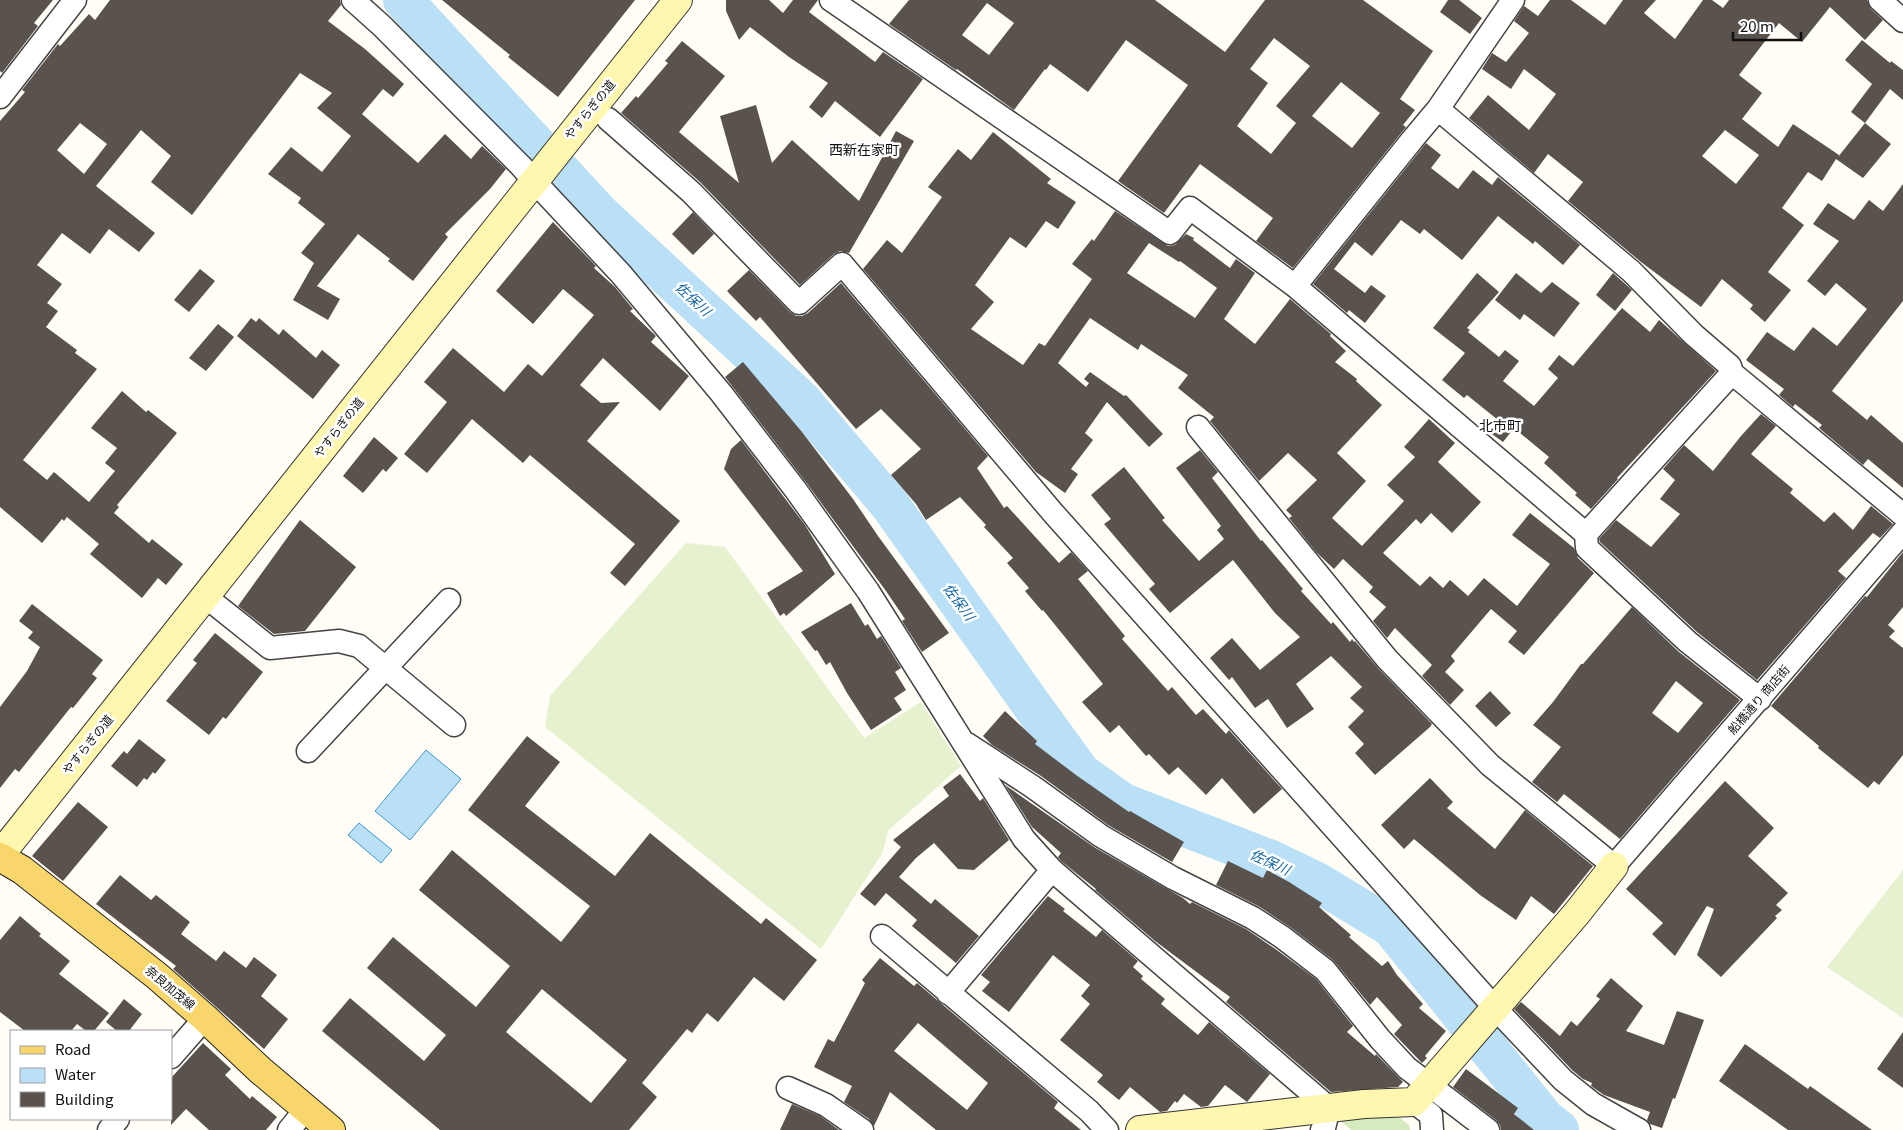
<svg xmlns="http://www.w3.org/2000/svg" width="1903" height="1130" font-family="Georgia,'Noto Sans JP',serif">
<style>
.green{fill:#d5ebbd}
.pitch{fill:#e6f2cf}
.water{fill:#b9e0f7;stroke:#3f96cf}
.lines{fill:none;stroke-linecap:round;stroke-linejoin:round}
.river{stroke:#b9e0f7;stroke-width:40}
.building{fill:#5a524d;fill-rule:evenodd}
.street-casing{stroke:#444;stroke-width:25}
.secondary-casing{stroke:#333;stroke-width:30}
.primary-casing{stroke:#222;stroke-width:30}
.street{stroke:#fff;stroke-width:22}
.secondary{stroke:#fff6b0;stroke-width:28}
.primary{stroke:#f9d66b;stroke-width:28}
.labels{text-anchor:middle;stroke-width:5;stroke-linejoin:round;paint-order:stroke}
.street-label{font-size:12px;fill:#111;stroke:#fff}
.neighbourhood-label{font-size:14px;fill:#111;stroke:#fff}
.water-label{font-size:14px;font-style:italic;fill:#1768a6;stroke:#fff}
</style>
<rect width="100%" height="100%" fill="#fffdf5"/>
<path class="green" d="M 1390,1110 L 1409,1125 L 1410,1130 L 1351,1130 L 1336,1117 Z"/>
<path class="pitch" d="M 686,543 L 725,547 L 864,738 L 921,702 L 961,766 L 888,831 L 883,852 L 821,949 L 545,727 L 550,696 Z
M 1903,870 L 1903,1018 L 1827,967 Z"/>
<path class="water" d="M 426,750 L 461,779 L 410,840 L 375,811 Z
M 359,823 L 392,850 L 381,863 L 348,835 Z"/>
<g class="lines">
<path class="river" d="M 403,0 L 600,214 L 801,400 L 890,505 L 1031,704 L 1081,773 L 1123,803 L 1271,860 L 1317,882 L 1391,927 L 1545,1119 L 1559,1130"/>
</g>
<path class="building" d="M 0,0 L 53,0 L 34,23 L 38,26 L 2,73 L 0,71 Z
M 110,0 L 340,0 L 341,5 L 328,21 L 365,49 L 404,84 L 393,97 L 383,89 L 362,114 L 418,163 L 445,134 L 471,159 L 482,146 L 506,169 L 490,189 L 445,234 L 448,237 L 413,281 L 388,261 L 390,259 L 358,234 L 317,286 L 340,299 L 328,320 L 293,300 L 314,263 L 301,253 L 325,224 L 298,203 L 301,198 L 268,174 L 291,147 L 322,172 L 351,136 L 317,108 L 332,93 L 300,73 L 192,215 L 151,182 L 171,156 L 141,130 L 96,186 L 155,233 L 139,252 L 109,229 L 90,254 L 62,233 L 37,265 L 62,284 L 47,303 L 58,311 L 46,327 L 77,350 L 75,353 L 97,369 L 23,460 L 47,480 L 54,472 L 89,502 L 115,471 L 105,463 L 117,448 L 91,428 L 122,391 L 146,412 L 148,410 L 177,433 L 117,505 L 119,507 L 114,513 L 149,543 L 152,539 L 183,564 L 166,585 L 158,578 L 142,598 L 90,554 L 99,544 L 67,517 L 64,521 L 62,519 L 42,543 L 0,507 L 0,121 L 25,92 L 22,90 L 58,44 L 60,46 L 89,14 L 95,20 ZM 80,123 L 107,144 L 84,174 L 57,150 Z
M 442,0 L 635,0 L 558,97 L 508,57 L 510,55 Z
M 726,0 L 769,0 L 783,13 L 793,0 L 818,0 L 809,12 L 875,62 L 883,52 L 923,79 L 880,137 L 835,101 L 822,118 L 809,107 L 828,83 L 789,57 L 750,27 L 739,40 L 726,11 Z
M 909,0 L 1155,0 L 1225,52 L 1265,0 L 1363,0 L 1433,51 L 1400,99 L 1415,110 L 1403,125 L 1406,127 L 1293,268 L 1256,241 L 1273,218 L 1200,164 L 1164,213 L 1118,181 L 1188,85 L 1126,40 L 1088,92 L 1050,64 L 1046,70 L 1045,69 L 1014,110 L 957,69 L 956,70 L 889,24 ZM 987,3 L 1014,23 L 989,55 L 962,35 ZM 1274,38 L 1310,66 L 1276,106 L 1296,123 L 1271,154 L 1237,126 L 1268,83 L 1250,69 ZM 1341,82 L 1380,113 L 1352,148 L 1312,116 Z
M 1448,0 L 1459,0 L 1482,18 L 1470,34 L 1440,12 Z
M 1550,0 L 1571,0 L 1605,25 L 1623,0 L 1656,0 L 1644,13 L 1675,39 L 1703,0 L 1712,0 L 1723,8 L 1729,0 L 1867,0 L 1871,9 L 1883,20 L 1865,40 L 1830,7 L 1802,42 L 1779,23 L 1739,75 L 1762,93 L 1742,119 L 1778,147 L 1793,124 L 1839,155 L 1838,157 L 1865,123 L 1891,144 L 1863,178 L 1836,159 L 1822,181 L 1808,172 L 1782,208 L 1804,225 L 1768,272 L 1791,290 L 1765,322 L 1750,309 L 1753,305 L 1722,279 L 1701,307 L 1641,262 L 1568,201 L 1583,182 L 1548,154 L 1534,173 L 1469,118 L 1488,95 L 1529,130 L 1556,94 L 1524,69 L 1511,89 L 1482,69 L 1492,53 L 1506,62 L 1529,33 L 1514,21 L 1524,6 L 1538,16 ZM 1725,130 L 1759,155 L 1736,184 L 1702,156 Z
M 1862,40 L 1890,63 L 1891,61 L 1903,70 L 1903,100 L 1890,89 L 1865,123 L 1851,112 L 1872,84 L 1845,60 Z
M 682,41 L 725,76 L 679,132 L 739,183 L 720,116 L 756,105 L 772,163 L 792,140 L 859,201 L 896,131 L 914,141 L 849,253 L 840,251 L 834,254 L 800,285 L 700,182 L 621,113 L 636,96 L 638,98 L 668,63 L 665,61 Z
M 993,132 L 1051,179 L 1047,183 L 1076,202 L 1058,229 L 1046,221 L 1026,248 L 1010,237 L 975,285 L 994,302 L 971,329 L 1023,365 L 1039,343 L 1045,346 L 1092,279 L 1072,264 L 1092,239 L 1094,241 L 1115,211 L 1168,246 L 1175,245 L 1186,234 L 1194,238 L 1193,240 L 1230,268 L 1236,259 L 1255,273 L 1224,319 L 1255,344 L 1290,299 L 1331,334 L 1330,336 L 1346,351 L 1335,362 L 1357,379 L 1356,381 L 1382,405 L 1337,453 L 1366,481 L 1332,518 L 1362,546 L 1404,501 L 1387,485 L 1415,457 L 1404,447 L 1429,419 L 1455,443 L 1438,462 L 1481,502 L 1452,533 L 1431,513 L 1421,524 L 1416,519 L 1383,553 L 1420,586 L 1430,576 L 1443,588 L 1450,580 L 1468,596 L 1484,578 L 1517,606 L 1550,564 L 1512,535 L 1530,513 L 1574,548 L 1578,558 L 1594,573 L 1524,655 L 1508,642 L 1517,631 L 1491,609 L 1451,656 L 1455,661 L 1445,672 L 1464,690 L 1450,705 L 1422,676 L 1432,665 L 1395,628 L 1387,638 L 1373,621 L 1386,607 L 1369,592 L 1373,587 L 1343,559 L 1334,569 L 1316,552 L 1289,518 L 1292,516 L 1286,510 L 1317,480 L 1288,453 L 1259,481 L 1210,421 L 1214,417 L 1178,388 L 1188,375 L 1141,344 L 1138,350 L 1090,318 L 1058,363 L 1086,387 L 1089,383 L 1084,379 L 1090,372 L 1124,396 L 1126,395 L 1163,434 L 1149,447 L 1107,402 L 1085,433 L 1093,440 L 1071,469 L 1078,474 L 1065,493 L 1036,472 L 863,269 L 887,240 L 902,253 L 942,197 L 928,187 L 958,149 L 971,160 ZM 1149,243 L 1179,262 L 1180,261 L 1217,288 L 1195,318 L 1127,273 Z
M 1426,143 L 1441,155 L 1431,168 L 1458,189 L 1473,170 L 1492,185 L 1498,177 L 1580,245 L 1563,265 L 1535,241 L 1533,244 L 1498,216 L 1462,260 L 1424,229 L 1420,234 L 1401,220 L 1372,256 L 1355,242 L 1334,269 L 1365,293 L 1371,285 L 1386,296 L 1365,323 L 1349,310 L 1347,313 L 1313,284 Z
M 1903,184 L 1903,301 L 1832,391 L 1867,420 L 1871,415 L 1903,443 L 1903,488 L 1868,459 L 1863,465 L 1819,428 L 1822,425 L 1795,404 L 1793,407 L 1779,395 L 1784,389 L 1746,360 L 1767,332 L 1794,351 L 1813,327 L 1837,346 L 1867,309 L 1836,283 L 1825,296 L 1807,281 L 1839,241 L 1813,224 L 1828,203 L 1854,220 L 1869,200 L 1883,211 Z
M 693,212 L 714,234 L 693,255 L 672,234 Z
M 553,222 L 596,266 L 594,268 L 615,287 L 633,309 L 630,311 L 656,336 L 651,342 L 689,376 L 660,411 L 603,358 L 580,385 L 601,403 L 620,402 L 587,441 L 680,521 L 625,586 L 610,573 L 635,544 L 530,455 L 523,463 L 472,419 L 427,473 L 404,454 L 447,402 L 424,382 L 453,348 L 504,392 L 528,364 L 542,376 L 594,315 L 563,289 L 533,324 L 496,291 Z
M 200,269 L 215,281 L 189,312 L 174,300 Z
M 749,270 L 790,312 L 796,316 L 802,316 L 808,313 L 841,283 L 988,456 L 977,468 L 1004,508 L 1007,506 L 1059,563 L 1071,552 L 1088,571 L 1078,579 L 1125,636 L 1122,639 L 1168,691 L 1172,687 L 1196,715 L 1203,709 L 1226,734 L 1229,730 L 1282,789 L 1254,814 L 1222,778 L 1206,795 L 1178,767 L 1169,775 L 1149,754 L 1146,756 L 1119,725 L 1110,733 L 1082,702 L 1103,684 L 1043,610 L 1042,611 L 1025,591 L 1029,588 L 1007,563 L 1013,558 L 984,527 L 986,525 L 960,497 L 926,520 L 916,504 L 891,475 L 921,449 L 881,409 L 856,429 L 760,317 L 756,321 L 727,291 Z
M 1477,273 L 1499,292 L 1467,328 L 1470,330 L 1468,332 L 1499,357 L 1505,350 L 1519,361 L 1503,381 L 1534,406 L 1558,378 L 1548,369 L 1559,355 L 1573,366 L 1622,308 L 1650,332 L 1659,320 L 1716,371 L 1617,478 L 1618,479 L 1591,509 L 1575,495 L 1577,493 L 1544,463 L 1549,457 L 1514,428 L 1503,442 L 1489,432 L 1498,420 L 1467,395 L 1464,398 L 1442,380 L 1465,353 L 1433,328 Z
M 1516,273 L 1541,293 L 1552,282 L 1580,303 L 1554,337 L 1524,314 L 1520,320 L 1495,300 Z
M 1613,273 L 1632,290 L 1615,311 L 1596,295 Z
M 251,318 L 256,322 L 259,318 L 279,335 L 283,329 L 316,358 L 322,350 L 340,365 L 313,399 L 237,336 Z
M 218,324 L 234,337 L 206,371 L 189,358 Z
M 743,362 L 802,432 L 853,499 L 878,536 L 949,633 L 922,652 L 902,621 L 905,619 L 886,591 L 805,481 L 725,377 Z
M 1761,414 L 1776,426 L 1751,454 L 1793,489 L 1790,493 L 1824,522 L 1834,512 L 1853,530 L 1871,506 L 1893,524 L 1880,538 L 1873,533 L 1838,571 L 1846,578 L 1757,680 L 1697,632 L 1600,542 L 1599,539 L 1616,520 L 1651,547 L 1680,514 L 1660,499 L 1675,480 L 1663,469 L 1684,445 L 1713,471 L 1741,436 Z
M 374,437 L 398,458 L 386,472 L 383,469 L 363,493 L 343,476 Z
M 741,440 L 805,525 L 835,574 L 786,616 L 784,613 L 780,616 L 767,593 L 803,571 L 724,469 L 731,449 Z
M 1200,450 L 1218,472 L 1212,478 L 1261,541 L 1262,540 L 1303,589 L 1301,591 L 1331,624 L 1333,622 L 1350,642 L 1352,639 L 1354,642 L 1355,641 L 1378,668 L 1432,724 L 1430,727 L 1375,775 L 1355,753 L 1364,744 L 1348,727 L 1364,711 L 1350,698 L 1362,687 L 1331,656 L 1296,684 L 1314,709 L 1287,728 L 1268,699 L 1255,708 L 1232,677 L 1229,680 L 1210,658 L 1232,638 L 1260,670 L 1300,637 L 1275,613 L 1233,560 L 1170,613 L 1149,589 L 1155,584 L 1104,524 L 1111,519 L 1091,495 L 1124,467 L 1165,518 L 1162,520 L 1199,561 L 1224,539 L 1217,530 L 1221,526 L 1176,468 Z
M 300,520 L 356,567 L 305,631 L 274,634 L 238,606 Z
M 1903,552 L 1903,607 L 1888,625 L 1895,631 L 1889,637 L 1903,648 L 1903,755 L 1879,785 L 1874,781 L 1868,788 L 1818,748 L 1819,746 L 1771,706 L 1865,596 L 1867,597 Z
M 851,603 L 865,626 L 868,624 L 877,639 L 881,636 L 901,668 L 895,672 L 906,690 L 894,698 L 902,710 L 871,730 L 847,693 L 830,662 L 826,665 L 817,650 L 815,651 L 801,632 Z
M 32,604 L 103,660 L 92,674 L 97,678 L 73,708 L 71,707 L 19,772 L 15,769 L 0,788 L 0,707 L 27,671 L 40,647 L 28,638 L 33,632 L 19,621 Z
M 1632,607 L 1679,652 L 1740,700 L 1620,839 L 1564,794 L 1557,802 L 1532,782 L 1561,747 L 1533,725 L 1553,702 L 1581,664 L 1583,664 ZM 1676,681 L 1703,703 L 1678,733 L 1652,713 Z
M 215,633 L 263,672 L 226,719 L 223,717 L 209,735 L 166,701 L 197,663 L 193,660 Z
M 1490,691 L 1511,713 L 1496,727 L 1475,706 Z
M 1005,711 L 1037,741 L 1035,744 L 1076,775 L 1129,812 L 1130,811 L 1184,842 L 1172,862 L 1108,825 L 1041,776 L 992,745 L 983,736 Z
M 527,736 L 560,762 L 525,806 L 615,876 L 650,833 L 761,924 L 766,918 L 817,960 L 784,1001 L 754,977 L 718,1022 L 707,1013 L 692,1033 L 687,1029 L 642,1083 L 657,1097 L 629,1130 L 440,1130 L 322,1031 L 350,998 L 424,1061 L 446,1035 L 367,968 L 393,937 L 476,1007 L 510,966 L 419,890 L 452,850 L 561,942 L 590,906 L 468,810 ZM 542,989 L 627,1060 L 591,1103 L 506,1032 Z
M 139,739 L 166,760 L 155,774 L 153,772 L 147,780 L 144,778 L 137,787 L 111,766 L 124,751 L 127,754 Z
M 960,774 L 980,801 L 983,798 L 1009,840 L 974,870 L 958,869 L 934,843 L 916,858 L 899,877 L 931,904 L 935,899 L 979,936 L 956,963 L 912,926 L 917,920 L 886,893 L 875,906 L 860,894 L 901,847 L 893,840 L 949,796 L 943,787 Z
M 1430,778 L 1453,802 L 1447,808 L 1495,849 L 1525,810 L 1593,866 L 1554,914 L 1531,896 L 1516,920 L 1480,895 L 1414,839 L 1404,849 L 1381,825 Z
M 1725,781 L 1774,828 L 1748,856 L 1788,893 L 1776,905 L 1782,910 L 1775,916 L 1777,918 L 1721,977 L 1697,955 L 1714,909 L 1707,906 L 1675,956 L 1652,934 L 1663,923 L 1626,889 Z
M 1005,785 L 1094,847 L 1183,898 L 1190,904 L 1192,902 L 1246,929 L 1274,948 L 1316,979 L 1353,1026 L 1347,1032 L 1375,1056 L 1376,1054 L 1403,1082 L 1398,1087 L 1331,1092 L 1226,1002 L 1230,997 L 1155,941 L 1095,890 L 1096,889 L 1061,861 L 1058,857 L 1061,853 L 1032,827 Z
M 78,802 L 108,827 L 63,881 L 32,856 Z
M 1228,861 L 1263,878 L 1267,870 L 1289,882 L 1322,903 L 1319,907 L 1351,935 L 1349,937 L 1382,966 L 1388,961 L 1397,975 L 1423,1004 L 1419,1008 L 1446,1031 L 1425,1056 L 1427,1058 L 1422,1063 L 1394,1034 L 1402,1025 L 1377,997 L 1370,1005 L 1333,960 L 1290,927 L 1260,907 L 1216,885 Z
M 120,875 L 151,900 L 156,895 L 190,922 L 181,934 L 216,961 L 224,951 L 246,968 L 254,957 L 277,975 L 261,996 L 288,1019 L 264,1049 L 173,969 L 176,966 L 96,904 Z
M 1048,896 L 1065,909 L 1063,911 L 1096,937 L 1102,930 L 1138,961 L 1133,967 L 1143,976 L 1141,979 L 1165,999 L 1161,1004 L 1198,1035 L 1209,1022 L 1270,1074 L 1247,1102 L 1225,1085 L 1208,1106 L 1201,1107 L 1184,1094 L 1177,1103 L 1175,1101 L 1167,1111 L 1160,1112 L 1130,1087 L 1119,1100 L 1097,1082 L 1103,1075 L 1060,1040 L 1090,1004 L 1081,996 L 1090,985 L 1053,955 L 1009,1012 L 982,991 L 990,982 L 981,975 Z
M 20,916 L 41,934 L 39,936 L 70,961 L 59,974 L 109,1013 L 94,1031 L 86,1031 L 77,1024 L 71,1031 L 25,1031 L 0,1012 L 0,940 Z
M 880,958 L 914,986 L 917,983 L 1058,1102 L 1054,1108 L 1081,1130 L 936,1130 L 890,1092 L 874,1126 L 869,1119 L 844,1102 L 852,1086 L 814,1067 L 828,1039 L 834,1042 L 865,983 L 862,980 ZM 918,1023 L 988,1083 L 967,1110 L 894,1051 Z
M 1611,978 L 1643,1006 L 1626,1031 L 1664,1045 L 1677,1011 L 1704,1020 L 1675,1099 L 1673,1098 L 1662,1128 L 1650,1124 L 1647,1120 L 1650,1112 L 1604,1095 L 1591,1086 L 1592,1083 L 1583,1079 L 1572,1070 L 1514,1009 L 1521,1002 L 1560,1036 L 1571,1021 L 1577,1026 L 1600,999 L 1596,996 Z
M 124,999 L 142,1014 L 129,1031 L 117,1031 L 106,1022 Z
M 1903,1032 L 1903,1088 L 1877,1069 Z
M 203,1043 L 231,1069 L 225,1075 L 250,1099 L 252,1096 L 277,1117 L 266,1130 L 209,1130 L 186,1109 L 171,1125 L 171,1078 Z
M 1745,1044 L 1808,1089 L 1810,1086 L 1872,1130 L 1788,1130 L 1719,1081 Z
M 1466,1069 L 1518,1108 L 1514,1114 L 1534,1130 L 1501,1130 L 1500,1125 L 1496,1120 L 1453,1087 Z
M 792,1104 L 820,1116 L 839,1130 L 780,1130 Z"/>
<g class="lines">
<defs>
<path id="street" d="M 353,0 L 382,26 L 521,166 L 534,181 L 621,274 L 721,393 L 795,489 L 868,591 L 1024,839 L 1052,870 L 1329,1108 L 1324,1128 L 1322,1130
M 831,0 L 1170,233 L 1190,208 L 1295,286 L 1412,140 L 1438,109 L 1513,0
M 1880,0 L 1903,21
M 0,97 L 75,0
M 1438,109 L 1631,271 L 1694,335 L 1730,366 L 1732,373 L 1903,515
M 608,119 L 691,192 L 799,303 L 842,264 L 1054,514 L 1495,1008 L 1563,1080 L 1593,1104 L 1639,1130
M 1295,286 L 1586,534 L 1587,548 L 1688,642 L 1760,699
M 1198,427 L 1387,659 L 1490,765 L 1614,866 L 1903,532
M 1586,534 L 1732,373
M 206,597 L 270,648 L 339,641 L 359,646 L 454,725
M 967,744 L 1033,787 L 1101,836 L 1173,878 L 1253,918 L 1282,937 L 1325,970 L 1380,1039 L 1407,1068 L 1488,1130
M 308,751 L 449,600
M 882,936 L 1089,1111 L 1107,1130
M 948,993 L 1052,870
M 171,1057 L 205,1018
M 788,1088 L 826,1105 L 862,1130
M 1414,1102 L 1431,1115 L 1432,1130
M 109,1130 L 118,1119
M 289,1130 L 306,1109"/>
<path id="secondary" d="M 0,855 L 678,0
M 1140,1130 L 1364,1104 L 1414,1102 L 1577,913 L 1614,866"/>
<path id="primary" d="M 0,857 L 22,870 L 157,976 L 205,1018 L 260,1070 L 331,1130"/>
</defs>
<use href="#street" class="street-casing"/>
<use href="#secondary" class="secondary-casing"/>
<use href="#primary" class="primary-casing"/>
<use href="#street" class="street"/>
<use href="#secondary" class="secondary"/>
<use href="#primary" class="primary"/>
</g>
<g class="labels">
<g class="street-label">
<text transform="translate(590 110) rotate(-51)" y="4">やすらぎの道</text>
<text transform="translate(339 428) rotate(-52)" y="4">やすらぎの道</text>
<text transform="translate(1759 700) rotate(-49)" y="4">船橋通り 商店街</text>
<text transform="translate(88 745) rotate(-51)" y="4">やすらぎの道</text>
<text transform="translate(170 988) rotate(40)" y="4">奈良加茂線</text>
</g>
<g class="neighbourhood-label">
<text x="864" y="155">西新在家町</text>
<text x="1500" y="431">北市町</text>
</g>
<g class="water-label">
<text transform="translate(693 299) rotate(43)" y="5">佐保川</text>
<text transform="translate(959 602) rotate(54)" y="5">佐保川</text>
<text transform="translate(1270 862) rotate(25)" y="5">佐保川</text>
</g>
</g>
<rect x="10" y="1030" width="162" height="90" fill="#ffffff" stroke="#a0a0a0"/>
<rect x="20" y="1046" width="25" height="8" fill="#f9d66b" stroke="#a0a0a0"/>
<text x="55" y="1055" font-size="15" fill="#111111">Road</text>
<rect x="20" y="1068" width="25" height="15" fill="#b9e0f7" stroke="#a0a0a0"/>
<text x="55" y="1080" font-size="15" fill="#111111">Water</text>
<rect x="20" y="1092" width="25" height="15" fill="#5a524d" stroke="#a0a0a0"/>
<text x="55" y="1105" font-size="15" fill="#111111">Building</text>
<path d="M1733 32v8h68v-8" fill="none" stroke="#111111" stroke-width="2.5"/>
<text x="1740" y="32" font-size="15" fill="#111111" stroke="#ffffff" stroke-width="4" paint-order="stroke">20 m</text>
</svg>
